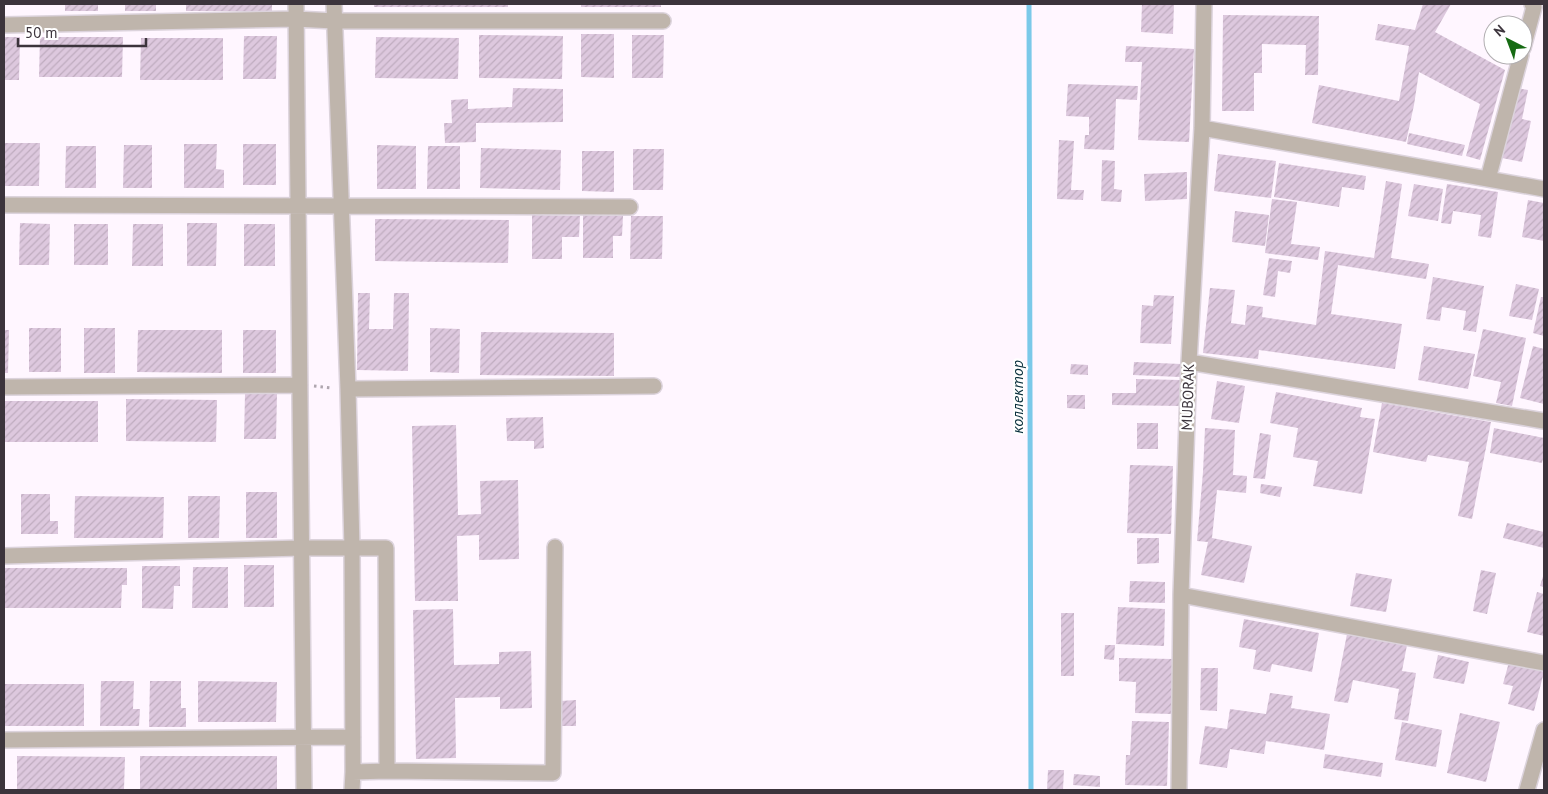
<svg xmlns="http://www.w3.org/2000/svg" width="1548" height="794" font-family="'PT Sans',sans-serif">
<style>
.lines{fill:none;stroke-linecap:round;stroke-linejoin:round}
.stream{stroke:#7bc9e9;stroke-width:5}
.building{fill:url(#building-hatch)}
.minor-casing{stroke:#dcd3dc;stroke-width:18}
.path{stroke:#afa6af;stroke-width:3;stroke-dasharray:2.5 4;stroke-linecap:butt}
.minor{stroke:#bfb5ac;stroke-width:15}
.labels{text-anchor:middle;stroke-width:4.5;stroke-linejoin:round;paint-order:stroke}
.street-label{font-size:15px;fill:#3c343c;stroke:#fff}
.water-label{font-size:16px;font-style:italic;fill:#092f3c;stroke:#fff}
</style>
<defs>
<pattern id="building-hatch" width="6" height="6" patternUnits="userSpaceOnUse" patternTransform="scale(1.25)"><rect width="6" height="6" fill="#ddc8de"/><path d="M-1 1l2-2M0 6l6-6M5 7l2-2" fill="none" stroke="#bfacbf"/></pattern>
</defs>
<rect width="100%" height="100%" fill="#fff6ff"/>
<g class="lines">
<path class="stream" d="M 1029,4 L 1031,790"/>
</g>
<path class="building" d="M 65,4 L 98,4 L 98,11 L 65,11 Z
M 125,4 L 156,4 L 156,11 L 125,11 Z
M 186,4 L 272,4 L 272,11 L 186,11 Z
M 374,4 L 508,4 L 508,7 L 374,7 Z
M 581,4 L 661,4 L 661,7 L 581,7 Z
M 1142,4 L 1174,4 L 1173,34 L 1141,32 Z
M 1423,4 L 1451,4 L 1435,32 L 1505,70 L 1480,160 L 1466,156 L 1480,104 L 1419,72 L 1414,105 L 1406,142 L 1312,123 L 1319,85 L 1399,101 L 1409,46 L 1375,40 L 1378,24 L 1415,30 Z
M 1223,15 L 1319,16 L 1318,75 L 1305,75 L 1306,45 L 1262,44 L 1262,73 L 1254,73 L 1254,111 L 1222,111 Z
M 581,34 L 614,34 L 614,78 L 581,77 Z
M 479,35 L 563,36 L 562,79 L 479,78 Z
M 632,35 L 664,35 L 663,78 L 632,78 Z
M 244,36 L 277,36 L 276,79 L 243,79 Z
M 4,37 L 20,37 L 19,80 L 4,80 Z
M 40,37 L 123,37 L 122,77 L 39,77 Z
M 376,37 L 459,38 L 458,79 L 375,78 Z
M 141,38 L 223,38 L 223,80 L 140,80 Z
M 1126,46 L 1194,49 L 1189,142 L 1138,140 L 1142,62 L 1125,62 Z
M 1068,84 L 1138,86 L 1137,100 L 1116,99 L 1114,150 L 1084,149 L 1085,135 L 1089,135 L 1089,117 L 1066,116 Z
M 513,88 L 563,89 L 563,122 L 476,123 L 476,142 L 445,143 L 444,123 L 452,123 L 451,100 L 468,99 L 468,109 L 512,107 Z
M 1517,88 L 1528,90 L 1522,119 L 1531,121 L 1522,162 L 1502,158 Z
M 1409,133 L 1465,145 L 1462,156 L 1407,144 Z
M 1059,140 L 1074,141 L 1071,190 L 1084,190 L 1083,200 L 1057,199 Z
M 4,143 L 40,143 L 39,186 L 4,186 Z
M 184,144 L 217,144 L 216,169 L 224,170 L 224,188 L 184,188 Z
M 243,144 L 276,144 L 276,185 L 243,185 Z
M 124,145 L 152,145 L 152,188 L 123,188 Z
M 377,145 L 416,146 L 416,189 L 377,189 Z
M 66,146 L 96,146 L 96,188 L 65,188 Z
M 428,146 L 460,146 L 460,189 L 427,189 Z
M 481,148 L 561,150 L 560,190 L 480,188 Z
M 633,149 L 664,149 L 663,190 L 633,190 Z
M 582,151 L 614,151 L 614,192 L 582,191 Z
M 1218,154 L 1276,161 L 1271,198 L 1214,191 Z
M 1102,160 L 1115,161 L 1114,189 L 1122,190 L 1121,202 L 1101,201 Z
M 1279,163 L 1366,176 L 1364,190 L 1342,187 L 1339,207 L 1274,197 Z
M 1187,172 L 1187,199 L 1145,201 L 1144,174 Z
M 1386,181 L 1402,184 L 1391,258 L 1429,264 L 1426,279 L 1338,265 L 1331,314 L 1402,324 L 1395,369 L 1259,350 L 1258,359 L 1203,353 L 1210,288 L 1235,290 L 1231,323 L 1245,325 L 1247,305 L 1263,307 L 1262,317 L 1316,325 L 1325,251 L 1374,258 Z
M 1414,184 L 1443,189 L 1438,221 L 1408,216 Z
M 1447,184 L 1498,192 L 1491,238 L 1478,236 L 1481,215 L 1453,211 L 1451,224 L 1441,223 Z
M 1272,199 L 1297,202 L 1291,244 L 1320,247 L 1318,260 L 1265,253 Z
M 1528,200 L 1544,203 L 1544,241 L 1522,237 Z
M 1235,211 L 1269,215 L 1265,246 L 1232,242 Z
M 532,215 L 580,216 L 579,237 L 562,237 L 562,259 L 532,259 Z
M 583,215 L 623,216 L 622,236 L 613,236 L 613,258 L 583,258 Z
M 631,216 L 663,216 L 662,259 L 630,259 Z
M 375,219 L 509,220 L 508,263 L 375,261 Z
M 20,223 L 50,224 L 49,265 L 19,265 Z
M 187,223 L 217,223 L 216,266 L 187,266 Z
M 74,224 L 108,224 L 108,265 L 74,265 Z
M 133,224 L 163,224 L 163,266 L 132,266 Z
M 244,224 L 275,224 L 275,266 L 244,266 Z
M 1269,258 L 1292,261 L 1290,273 L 1278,271 L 1275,297 L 1263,295 Z
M 1433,277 L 1484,286 L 1476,332 L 1463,330 L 1466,311 L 1442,307 L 1440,321 L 1426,319 Z
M 1516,284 L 1539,289 L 1532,320 L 1509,316 Z
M 358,293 L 370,293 L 369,329 L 393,329 L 394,293 L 409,293 L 408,371 L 357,370 Z
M 1154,295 L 1174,296 L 1171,344 L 1140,343 L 1142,305 L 1153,306 Z
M 1541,297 L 1544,297 L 1544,336 L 1533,333 Z
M 29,328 L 61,328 L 61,372 L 29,372 Z
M 84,328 L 115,328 L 115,373 L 84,373 Z
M 430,328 L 460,329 L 459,373 L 430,372 Z
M 1483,329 L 1526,338 L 1512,406 L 1496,403 L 1501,382 L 1473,376 Z
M 4,330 L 9,330 L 8,373 L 4,373 Z
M 138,330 L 222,330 L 222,373 L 137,372 Z
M 243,330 L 276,330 L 276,373 L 243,373 Z
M 481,332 L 614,333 L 614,376 L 480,375 Z
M 1424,346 L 1475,354 L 1468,389 L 1418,380 Z
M 1533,346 L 1544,349 L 1544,404 L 1520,398 Z
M 1134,362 L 1181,364 L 1180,377 L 1133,375 Z
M 1071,364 L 1088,365 L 1088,375 L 1070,374 Z
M 1136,379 L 1180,380 L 1180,406 L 1112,405 L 1112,393 L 1136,393 Z
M 1217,381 L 1245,386 L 1239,423 L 1211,419 Z
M 1276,392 L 1362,408 L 1360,417 L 1375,419 L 1362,494 L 1313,486 L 1318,461 L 1293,457 L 1298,428 L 1270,423 Z
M 245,394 L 277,394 L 276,439 L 244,439 Z
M 1067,395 L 1085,395 L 1085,409 L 1067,408 Z
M 126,399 L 217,400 L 216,442 L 126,441 Z
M 4,401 L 98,401 L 98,442 L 4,442 Z
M 1382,403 L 1491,422 L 1472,519 L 1458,516 L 1469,462 L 1428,455 L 1426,462 L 1373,452 Z
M 543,417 L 544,448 L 534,449 L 534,441 L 507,441 L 506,418 Z
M 1137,423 L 1158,423 L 1158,449 L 1137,449 Z
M 456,425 L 458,515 L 481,514 L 480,481 L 518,480 L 519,559 L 479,560 L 479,535 L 457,536 L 458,601 L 415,601 L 412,426 Z
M 1205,428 L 1235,430 L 1233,475 L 1247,476 L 1246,493 L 1217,490 L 1212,538 L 1252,546 L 1244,583 L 1201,575 L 1208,542 L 1197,541 L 1203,472 Z
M 1494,428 L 1544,438 L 1544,454 L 1542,463 L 1490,453 Z
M 1260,433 L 1271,435 L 1265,479 L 1253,478 Z
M 1130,465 L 1173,466 L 1171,534 L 1127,533 Z
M 1261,484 L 1282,487 L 1280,497 L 1260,493 Z
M 246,492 L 277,492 L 277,538 L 246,538 Z
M 21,494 L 50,494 L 50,521 L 58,521 L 58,534 L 21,534 Z
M 75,496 L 164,497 L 163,538 L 74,538 Z
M 188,496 L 220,496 L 219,538 L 188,538 Z
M 1507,523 L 1544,532 L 1544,548 L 1503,538 Z
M 1137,538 L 1159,538 L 1159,563 L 1137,564 Z
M 244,565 L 274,565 L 274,607 L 244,607 Z
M 142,566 L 180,566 L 180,586 L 174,586 L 173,609 L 142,608 Z
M 193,567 L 228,567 L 228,608 L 192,608 Z
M 4,568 L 127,568 L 127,585 L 122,585 L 121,608 L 4,608 Z
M 1481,570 L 1496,573 L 1487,614 L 1473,611 Z
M 1356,573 L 1392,579 L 1386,612 L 1350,606 Z
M 1544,573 L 1544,587 L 1540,586 Z
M 1130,581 L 1165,582 L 1165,603 L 1129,602 Z
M 1537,592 L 1544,594 L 1544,636 L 1527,632 Z
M 1118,607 L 1165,609 L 1164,646 L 1116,644 Z
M 453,609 L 454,665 L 499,664 L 499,652 L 531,651 L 532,708 L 500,709 L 500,697 L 455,698 L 456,758 L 416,759 L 413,610 Z
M 1061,613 L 1074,613 L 1074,676 L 1061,676 Z
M 1244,619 L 1319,633 L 1312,672 L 1272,664 L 1270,672 L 1253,669 L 1256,650 L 1239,647 Z
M 1347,634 L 1407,645 L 1402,671 L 1416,673 L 1408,721 L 1394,719 L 1399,689 L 1353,680 L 1348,703 L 1334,701 Z
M 1105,645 L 1115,645 L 1114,660 L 1104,659 Z
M 1438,655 L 1469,662 L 1464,684 L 1433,678 Z
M 1119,658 L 1173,659 L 1172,714 L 1135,713 L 1136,682 L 1119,681 Z
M 1509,662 L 1544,672 L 1534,711 L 1508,704 L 1513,686 L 1503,684 Z
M 1201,668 L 1218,668 L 1217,711 L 1200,710 Z
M 101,681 L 134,681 L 133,709 L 140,709 L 139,726 L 100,726 Z
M 150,681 L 181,681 L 181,708 L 186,708 L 186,727 L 149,727 Z
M 198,681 L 277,682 L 276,722 L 198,722 Z
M 4,684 L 84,684 L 84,726 L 4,726 Z
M 1270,693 L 1293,696 L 1291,708 L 1330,714 L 1324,750 L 1266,741 L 1264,754 L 1230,749 L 1227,768 L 1199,764 L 1205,726 L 1227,729 L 1230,709 L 1266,714 Z
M 576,700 L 576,726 L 560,726 L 560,701 Z
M 1460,713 L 1500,722 L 1486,782 L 1447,773 Z
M 1132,721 L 1169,722 L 1167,786 L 1125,785 L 1126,755 L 1130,755 Z
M 1402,722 L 1442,730 L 1436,767 L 1395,760 Z
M 1325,754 L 1383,763 L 1381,777 L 1323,768 Z
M 17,756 L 125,757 L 124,790 L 17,790 Z
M 140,756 L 277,756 L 277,790 L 140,790 Z
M 1048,770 L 1064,770 L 1063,790 L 1047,790 Z
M 1074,774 L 1100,776 L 1100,787 L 1073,785 Z"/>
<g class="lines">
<defs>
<path id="minor" d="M 296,4 L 304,790
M 334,4 L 348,389 L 352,548 L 353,772 L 352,790
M 4,25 L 296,19 L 334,21 L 663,21
M 1523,48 L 1534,7 L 1532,4
M 1202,128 L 1544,189
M 1488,179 L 1521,55
M 4,205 L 630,207
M 1189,362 L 1544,421
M 4,387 L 300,385
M 348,389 L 654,386
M 4,556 L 301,548 L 386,548 L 387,771
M 1181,595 L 1544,663
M 4,740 L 353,737
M 353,772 L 387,771 L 553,773 L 555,547
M 1179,790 L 1181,595 L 1189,362 L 1202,128 L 1204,4
M 1527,790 L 1544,730"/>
</defs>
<use href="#minor" class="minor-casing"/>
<path class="path" d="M 314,386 L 332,388"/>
<use href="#minor" class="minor"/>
</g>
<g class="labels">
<g class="street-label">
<text transform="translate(1188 397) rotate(-88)" y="5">MUBORAK</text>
</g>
<g class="water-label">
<text transform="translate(1017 397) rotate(-90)" y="6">коллектор</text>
</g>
</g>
<rect width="1548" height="794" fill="none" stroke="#3c343c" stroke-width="10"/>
<g transform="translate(1508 40) rotate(318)"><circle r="24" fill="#ffffff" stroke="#b1aeb1"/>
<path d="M0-4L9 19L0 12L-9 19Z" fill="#166b13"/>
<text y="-8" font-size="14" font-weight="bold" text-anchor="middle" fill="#3c343c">N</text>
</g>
<path d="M18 38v8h128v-8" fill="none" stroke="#3c343c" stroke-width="2.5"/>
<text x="25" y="38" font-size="15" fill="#3c343c" stroke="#ffffff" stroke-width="4" paint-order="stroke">50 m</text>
</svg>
